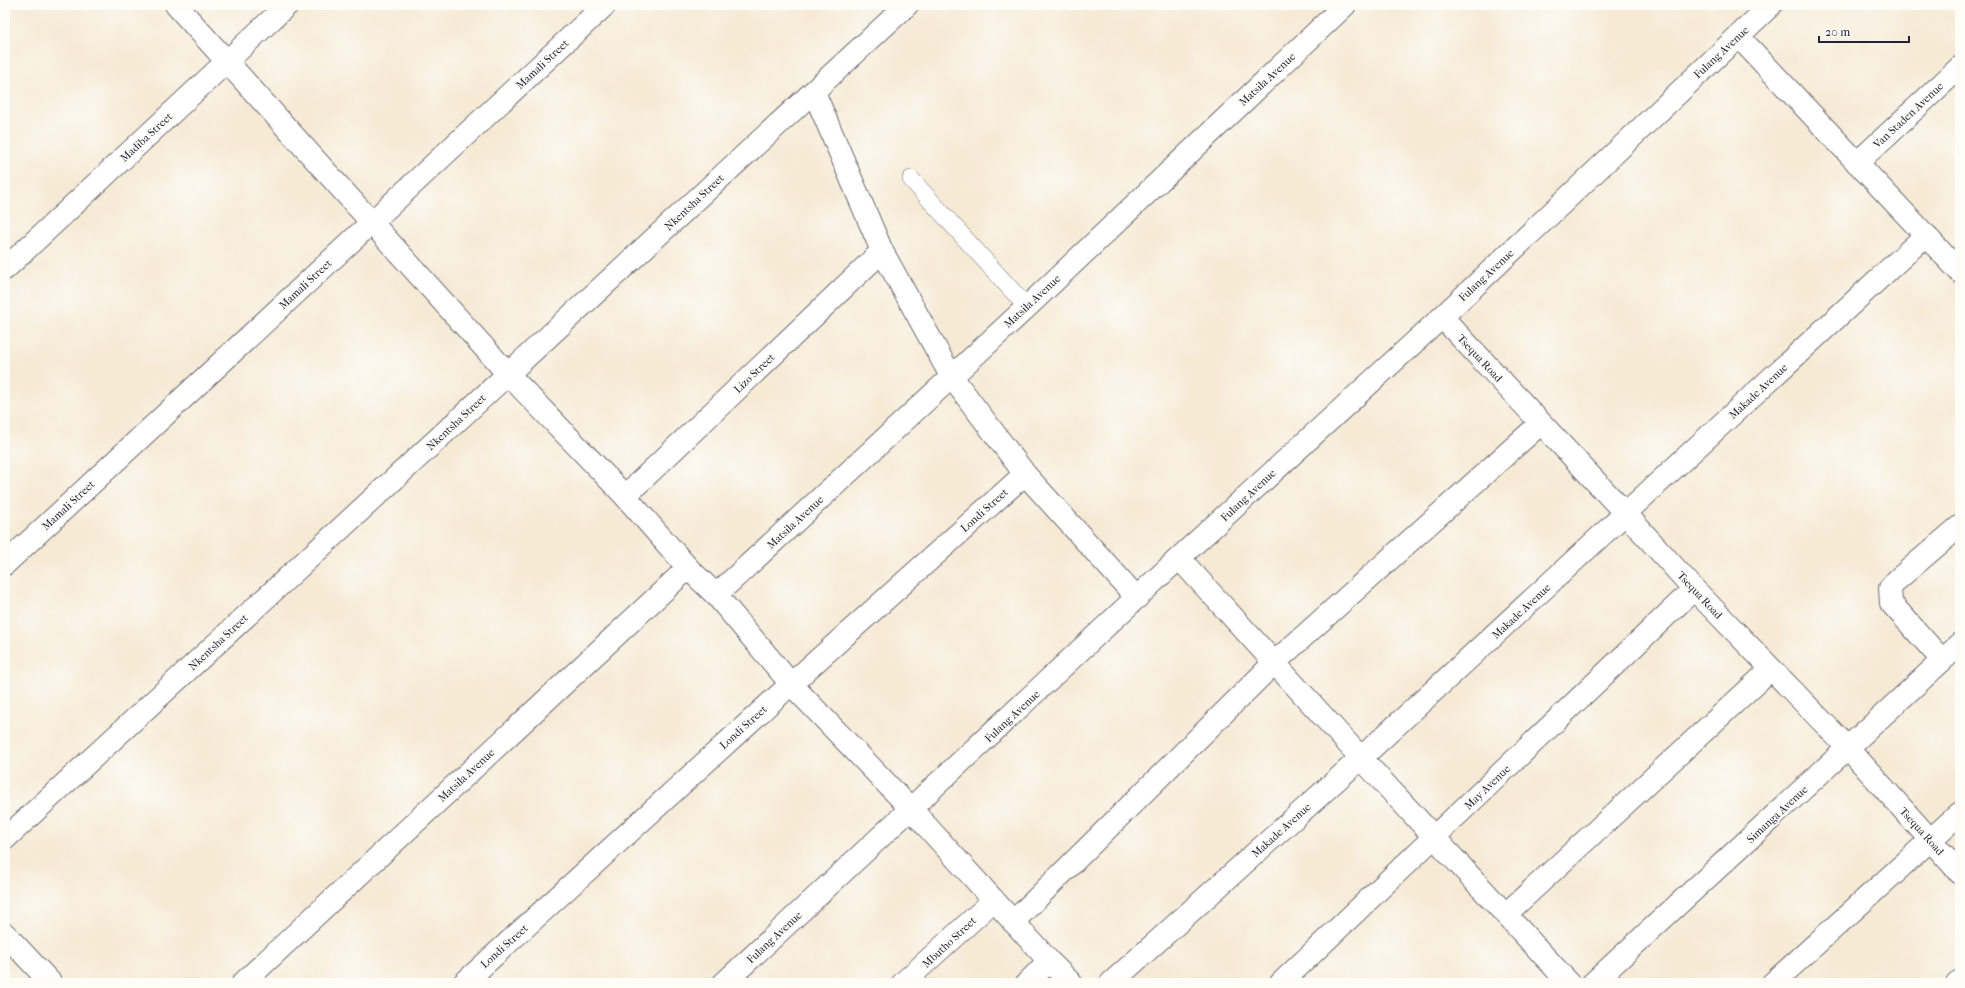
<svg xmlns="http://www.w3.org/2000/svg" width="1965" height="988" font-family="'IM FELL French Canon',serif">
<style>
.lines{fill:none;stroke-linecap:round;stroke-linejoin:round}
.service-casing{stroke:#6c6871;stroke-width:18}
.minor-casing{stroke:#6c6871;stroke-width:24}
.service{stroke:#fff;stroke-width:17}
.minor{stroke:#fff;stroke-width:22}
.labels{text-anchor:middle;stroke-width:3.5;stroke-linejoin:round;paint-order:stroke}
.street-label{font-size:11px;fill:#22223b;stroke:#fdfcf7}
</style>
<rect width="100%" height="100%" fill="#fdfcf7"/>
<filter id="ink" filterUnits="userSpaceOnUse"><feTurbulence type="fractalNoise" baseFrequency=".025" numOctaves="2"/><feDisplacementMap in="SourceGraphic" scale="8" xChannelSelector="R" yChannelSelector="G"/><feConvolveMatrix kernelMatrix="1 2 1 2 8 2 1 2 1" color-interpolation-filters="sRGB"/></filter>
<filter id="wash" filterUnits="userSpaceOnUse"><feTurbulence type="fractalNoise" baseFrequency=".012" numOctaves="4" result="noise"/><feDisplacementMap in="SourceGraphic" scale="16" xChannelSelector="R" yChannelSelector="G"/><feGaussianBlur stdDeviation="0.9" result="paint"/><feColorMatrix in="noise" values="0 0 0 0 0 0 0 0 0 0 0 0 0 0 0 0 0 1.4 0 .05"/><feComposite in="paint" operator="in"/></filter>
<g filter="url(#wash)">
<rect width="100%" height="100%" fill="#f6ead5"/>
</g>
<g filter="url(#ink)">
<g class="lines">
<defs>
<path id="service" d="M 911,179 L 1027,307"/>
<path id="minor" d="M 176,5 L 508,374 L 625,496 L 688,568 L 716,595 L 791,684 L 912,810 L 1049,961 L 1071,983
M 1738,36 L 1960,272
M 814,92 L 882,251 L 951,376 L 1025,474 L 1137,598
M 1857,163 L 1960,67
M 5,269 L 287,5
M 1442,317 L 1626,514 L 1694,589 L 1848,748 L 1960,873
M 625,496 L 882,251
M 1179,558 L 1361,758 L 1569,983
M 5,564 L 605,5
M 716,595 L 1027,307 L 1345,5
M 1942,660 L 1891,603 L 1890,588 L 1898,579 L 1960,526
M 5,839 L 907,5
M 1506,914 L 1771,669
M 1013,922 L 1274,663 L 1541,423
M 5,934 L 51,983
M 243,983 L 688,568
M 464,983 L 791,684 L 1025,474
M 724,983 L 1179,558 L 1442,317 L 1771,5
M 903,983 L 994,900
M 1027,983 L 1049,961
M 1111,983 L 1361,758 L 1926,235
M 1281,983 L 1694,589
M 1593,983 L 1960,644
M 1773,983 L 1960,813
M 1957,983 L 1960,981"/>
</defs>
<use href="#service" class="service-casing"/>
<use href="#minor" class="minor-casing"/>
<use href="#service" class="service"/>
<use href="#minor" class="minor"/>
</g>
</g>
<g class="labels">
<g class="street-label">
<text transform="translate(1721 52) rotate(-43)" y="4">Fulang Avenue</text>
<text transform="translate(542 64) rotate(-43)" y="4">Mamali Street</text>
<text transform="translate(1267 79) rotate(-43)" y="4">Matsila Avenue</text>
<text transform="translate(1908 115) rotate(-43)" y="4">Van Staden Avenue</text>
<text transform="translate(146 137) rotate(-43)" y="4">Madiba Street</text>
<text transform="translate(694 202) rotate(-43)" y="4">Nkentsha Street</text>
<text transform="translate(1486 275) rotate(-43)" y="4">Fulang Avenue</text>
<text transform="translate(305 284) rotate(-43)" y="4">Mamali Street</text>
<text transform="translate(1032 301) rotate(-43)" y="4">Matsila Avenue</text>
<text transform="translate(1480 358) rotate(47)" y="4">Tsequa Road</text>
<text transform="translate(754 373) rotate(-44)" y="4">Lizo Street</text>
<text transform="translate(1758 391) rotate(-43)" y="4">Makade Avenue</text>
<text transform="translate(456 422) rotate(-43)" y="4">Nkentsha Street</text>
<text transform="translate(1248 495) rotate(-43)" y="4">Fulang Avenue</text>
<text transform="translate(68 505) rotate(-43)" y="4">Mamali Street</text>
<text transform="translate(984 510) rotate(-42)" y="4">Londi Street</text>
<text transform="translate(795 522) rotate(-43)" y="4">Matsila Avenue</text>
<text transform="translate(1700 595) rotate(47)" y="4">Tsequa Road</text>
<text transform="translate(1521 611) rotate(-43)" y="4">Makade Avenue</text>
<text transform="translate(218 642) rotate(-43)" y="4">Nkentsha Street</text>
<text transform="translate(1012 716) rotate(-43)" y="4">Fulang Avenue</text>
<text transform="translate(743 727) rotate(-42)" y="4">Londi Street</text>
<text transform="translate(466 775) rotate(-43)" y="4">Matsila Avenue</text>
<text transform="translate(1487 787) rotate(-44)" y="4">May Avenue</text>
<text transform="translate(1777 814) rotate(-43)" y="4">Simanga Avenue</text>
<text transform="translate(1281 830) rotate(-42)" y="4">Makade Avenue</text>
<text transform="translate(1922 831) rotate(48)" y="4">Tsequa Road</text>
<text transform="translate(774 937) rotate(-43)" y="4">Fulang Avenue</text>
<text transform="translate(949 942) rotate(-43)" y="4">Mbutho Street</text>
<text transform="translate(504 946) rotate(-42)" y="4">Londi Street</text>
</g>
</g>
<rect width="1965" height="988" fill="none" stroke="#fdfcf7" stroke-width="20"/>
<path d="M1819 36v6h90v-6" fill="none" stroke="#22223b" stroke-width="2"/>
<text x="1825" y="36" font-size="12" fill="#22223b" stroke="#fdfcf7" stroke-width="3" paint-order="stroke">20 m</text>
</svg>
